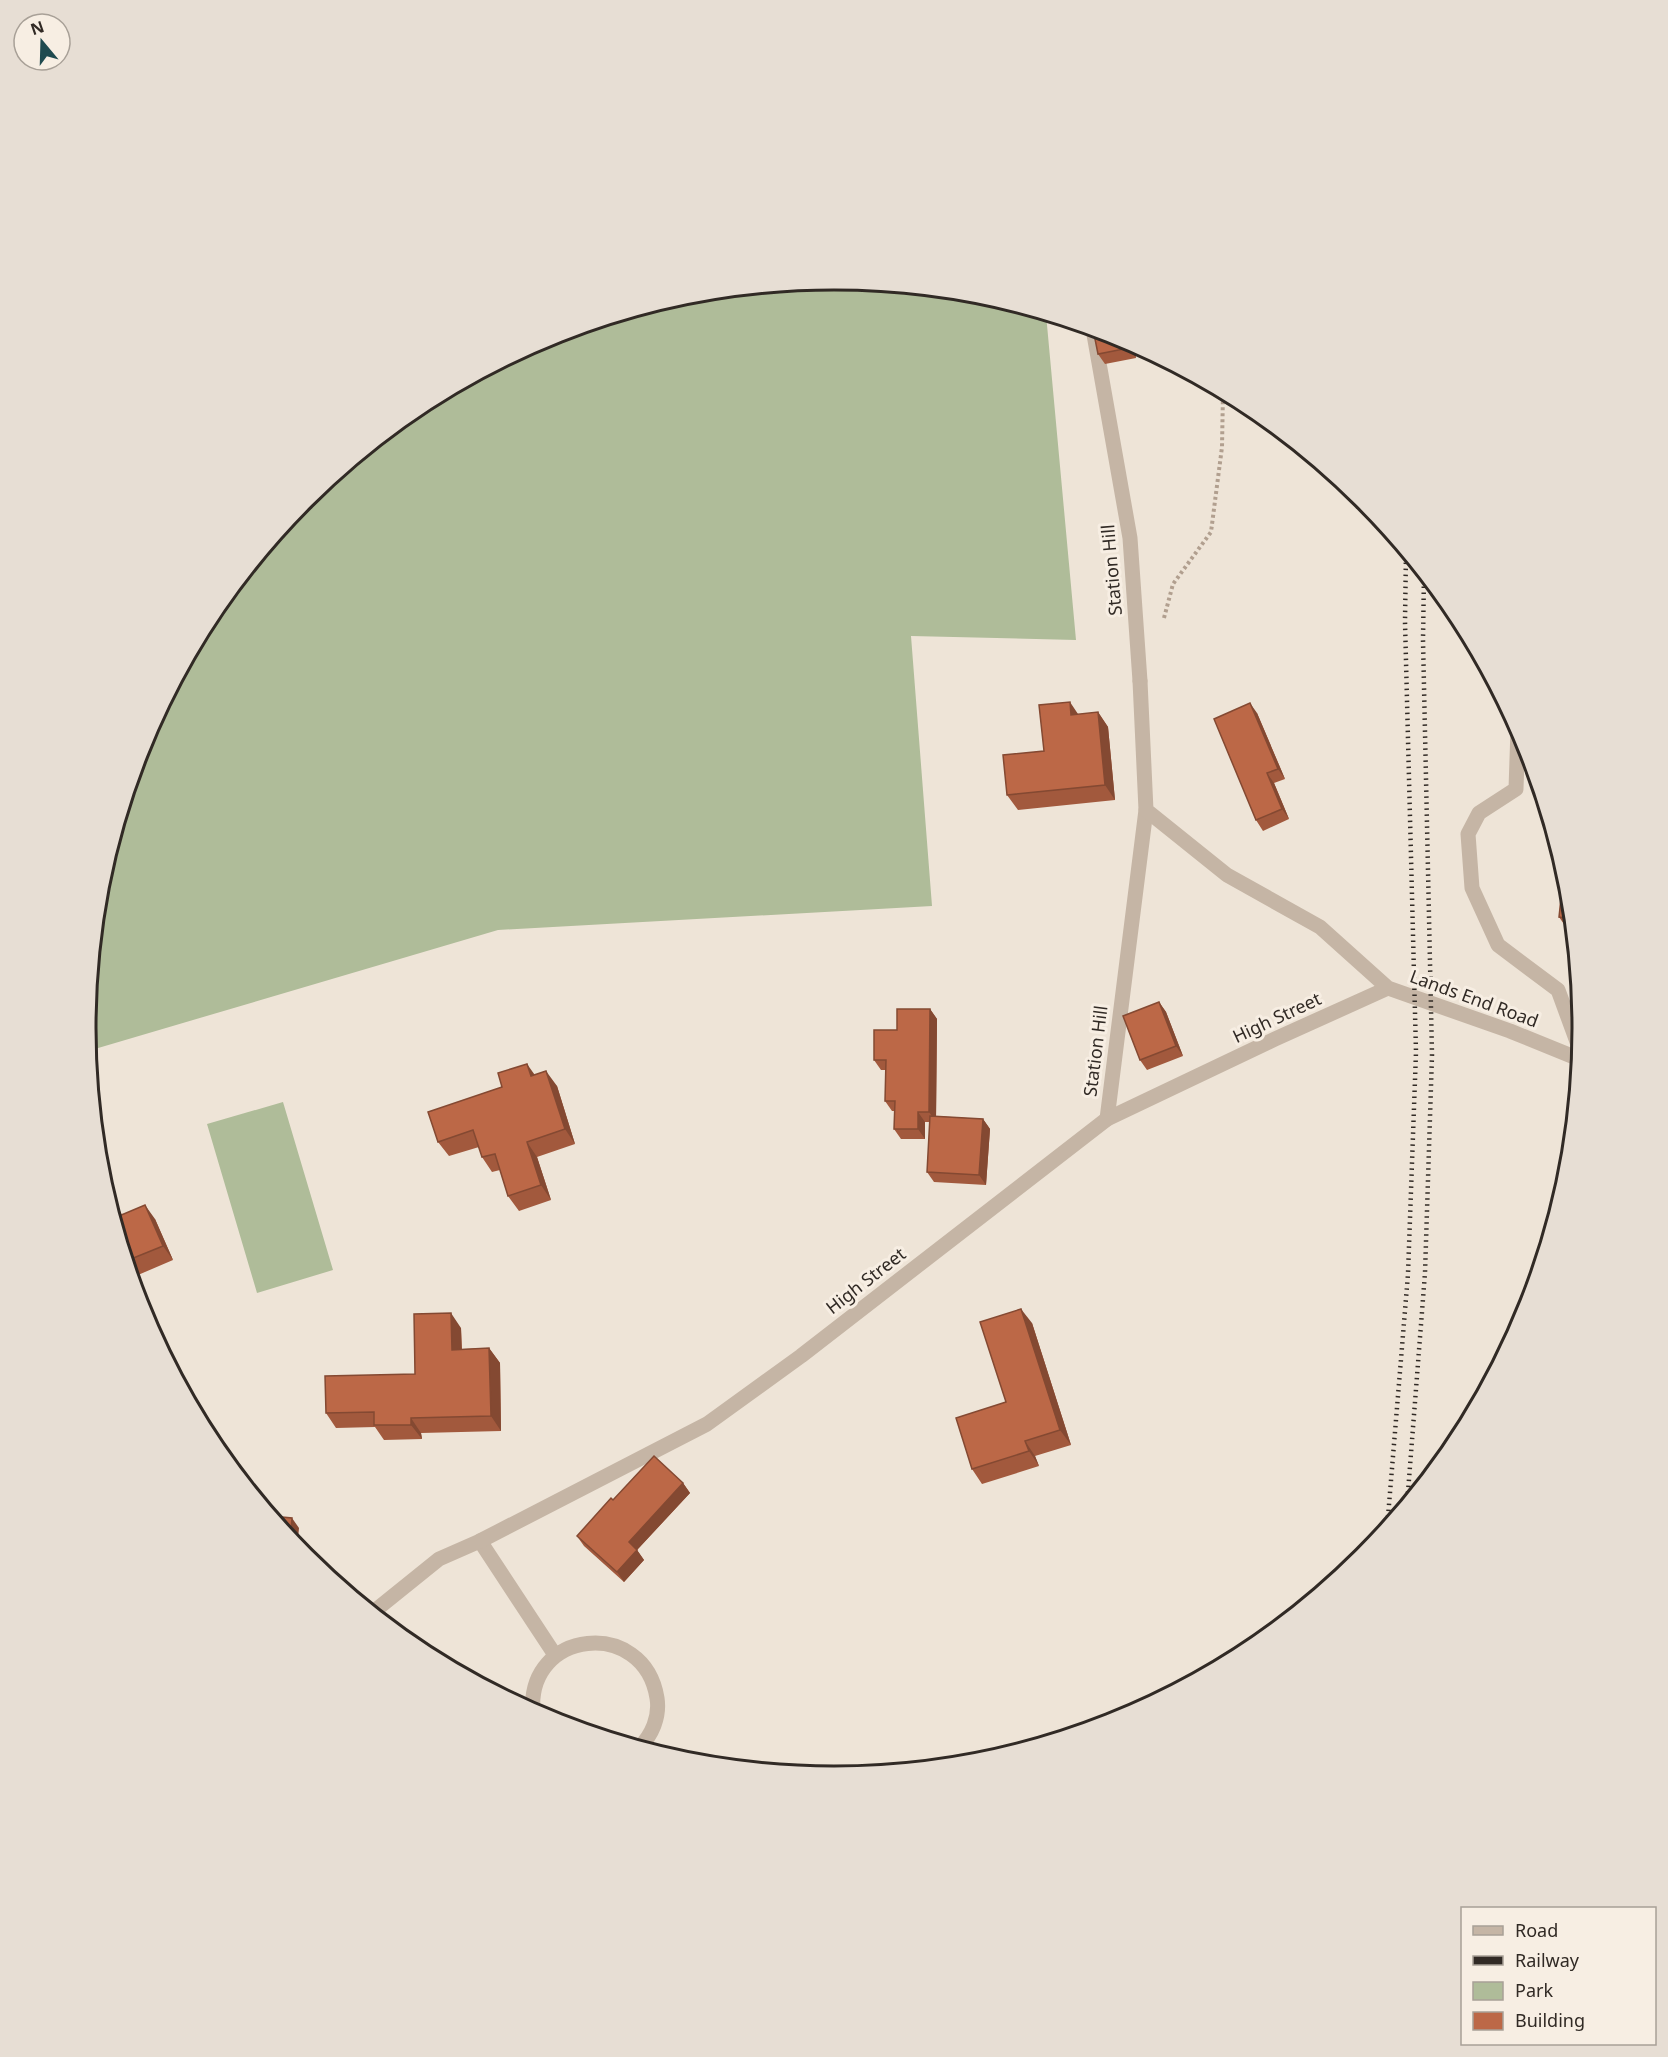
<svg xmlns="http://www.w3.org/2000/svg" width="1668" height="2057" font-family="'Noto Sans',sans-serif">
<style>
.green{fill:#afbc99}
.lines{fill:none;stroke-linecap:round;stroke-linejoin:round}
.path{stroke:#b19f8f;stroke-width:4;stroke-dasharray:3 3;stroke-linecap:butt}
.service{stroke:#c5b5a5;stroke-width:15}
.minor{stroke:#c5b5a5;stroke-width:15}
.rail{stroke:#312a25;stroke-width:4.5;stroke-dasharray:1.5 4.5;stroke-linecap:butt}
.wall{fill:#a2593d}
.shaded-wall{fill:#844932}
.building{fill:#bc6847;stroke:#844932;stroke-width:1.5}
.labels{text-anchor:middle;stroke-width:6;stroke-linejoin:round;paint-order:stroke}
.street-label{font-size:18px;fill:#312a25;stroke:#f7eee3}
.rim{fill:none;stroke:#312a25;stroke-width:3}
</style>
<rect width="100%" height="100%" fill="#eee4d7"/>
<path class="green" d="M 834,280 L 980,294 L 1046,314 L 1076,640 L 911,636 L 932,906 L 498,930 L 88,1051 L 86,1028 L 100,882 L 143,742 L 212,612 L 305,499 L 418,406 L 548,337 L 688,294 Z
M 283,1102 L 333,1270 L 257,1293 L 207,1124 Z"/>
<g class="lines">
<path class="path" d="M 1164,618 L 1173,584 L 1211,532 L 1222,447 L 1223,392"/>
<path class="service" d="M 1093,329 L 1130,538 L 1140,681
M 1518,729 L 1516,789 L 1479,813 L 1468,834 L 1472,888 L 1498,945 L 1558,990 L 1580,1050
M 1107,1119 L 1146,810
M 480,1541 L 555,1655
M 533,1712 C 526,1629 644,1617 657,1698 C 660,1717 652,1735 639,1748"/>
<path class="minor" d="M 1140,681 L 1146,810 L 1227,875 L 1320,927 L 1388,988 L 1510,1031 L 1579,1059
M 372,1613 L 439,1559 L 480,1541 L 707,1424 L 801,1356 L 1107,1119 L 1275,1039 L 1388,988"/>
<path class="rail" d="M 1407,1505 L 1425,1273 L 1432,1055 L 1423,640 L 1424,574
M 1387,1529 L 1408,1274 L 1416,1052 L 1405,622 L 1406,551"/>
</g>
<path class="wall" d="M 1133,344 L 1136,358 L 1105,364 L 1098,354 Z
M 1098,712 L 1108,727 L 1115,800 L 1018,810 L 1007,795 L 1044,751 Z
M 1257,713 L 1285,779 L 1274,783 L 1289,819 L 1263,831 L 1256,820 Z
M 1568,883 L 1573,928 L 1566,927 L 1559,917 Z
M 1159,1002 L 1166,1012 L 1183,1056 L 1147,1070 L 1140,1060 Z
M 930,1009 L 937,1019 L 936,1116 L 983,1119 L 990,1129 L 986,1185 L 934,1182 L 927,1172 L 930,1122 L 925,1122 L 925,1139 L 901,1139 L 894,1129 L 895,1111 L 892,1111 L 885,1101 L 886,1070 L 881,1070 L 874,1060 L 897,1030 Z
M 535,1075 L 557,1086 L 575,1144 L 537,1157 L 551,1200 L 519,1211 L 508,1196 L 500,1170 L 492,1172 L 482,1157 L 479,1147 L 449,1156 L 438,1142 L 502,1087 Z
M 109,1194 L 119,1209 L 122,1215 L 155,1219 L 173,1260 L 131,1278 L 106,1195 Z
M 1032,1323 L 1071,1445 L 1035,1456 L 1039,1466 L 982,1484 L 972,1469 L 1006,1402 Z
M 461,1328 L 462,1349 L 489,1348 L 500,1363 L 501,1431 L 421,1433 L 422,1439 L 384,1440 L 375,1427 L 336,1428 L 326,1413 L 415,1374 Z
M 683,1483 L 690,1493 L 637,1550 L 644,1560 L 624,1582 L 584,1546 L 577,1536 L 613,1500 Z"/>
<path class="shaded-wall" d="M 1128,341 L 1133,344 L 1136,358 L 1129,348 Z
M 1070,702 L 1080,717 L 1071,715 Z
M 1250,703 L 1257,713 L 1285,779 L 1278,769 Z
M 1098,712 L 1108,727 L 1115,800 L 1105,785 Z
M 1267,773 L 1274,783 L 1289,819 L 1282,809 Z
M 1159,1002 L 1166,1012 L 1183,1056 L 1176,1046 Z
M 930,1009 L 937,1019 L 936,1122 L 929,1112 Z
M 527,1064 L 537,1078 L 531,1076 Z
M 546,1071 L 557,1086 L 575,1144 L 565,1129 Z
M 918,1112 L 925,1122 L 925,1139 L 918,1129 Z
M 983,1119 L 990,1129 L 986,1185 L 979,1175 Z
M 527,1142 L 537,1157 L 551,1200 L 541,1185 Z
M 109,1194 L 119,1209 L 129,1231 L 119,1216 Z
M 145,1205 L 155,1219 L 173,1260 L 163,1246 Z
M 1021,1309 L 1032,1323 L 1071,1445 L 1060,1430 Z
M 451,1313 L 461,1328 L 462,1364 L 452,1350 Z
M 489,1348 L 500,1363 L 501,1431 L 491,1416 Z
M 411,1418 L 421,1433 L 422,1439 L 411,1425 Z
M 1025,1441 L 1035,1456 L 1039,1466 L 1029,1451 Z
M 683,1483 L 690,1493 L 637,1550 L 644,1560 L 624,1582 L 617,1572 L 629,1542 Z
M 292,1518 L 299,1528 L 297,1549 L 290,1540 Z"/>
<path class="building" d="M 1093,329 L 1121,337 L 1128,341 L 1129,348 L 1098,354 Z
M 1070,702 L 1071,715 L 1098,712 L 1105,785 L 1007,795 L 1003,755 L 1044,751 L 1039,705 Z
M 1250,703 L 1278,769 L 1267,773 L 1282,809 L 1256,820 L 1214,719 Z
M 1564,870 L 1568,883 L 1572,919 L 1559,917 Z
M 1159,1002 L 1176,1046 L 1140,1060 L 1123,1016 Z
M 897,1009 L 930,1009 L 929,1112 L 918,1112 L 918,1129 L 894,1129 L 895,1101 L 885,1101 L 886,1060 L 874,1060 L 874,1030 L 897,1030 Z
M 527,1064 L 531,1076 L 546,1071 L 565,1129 L 527,1142 L 541,1185 L 508,1196 L 495,1154 L 482,1157 L 473,1130 L 438,1142 L 428,1112 L 502,1087 L 498,1073 Z
M 930,1116 L 983,1119 L 979,1175 L 927,1172 Z
M 109,1194 L 119,1216 L 145,1205 L 163,1246 L 126,1261 L 106,1195 Z
M 1021,1309 L 1060,1430 L 1025,1441 L 1029,1451 L 972,1469 L 956,1418 L 1006,1402 L 980,1322 Z
M 451,1313 L 452,1350 L 489,1348 L 491,1416 L 411,1418 L 411,1425 L 374,1425 L 374,1412 L 326,1413 L 325,1376 L 415,1374 L 414,1314 Z
M 654,1456 L 683,1483 L 629,1542 L 637,1550 L 617,1572 L 577,1536 L 611,1498 L 613,1500 Z
M 271,1516 L 292,1518 L 290,1540 Z"/>
<g class="labels">
<g class="street-label">
<text transform="translate(1112 570) rotate(-95)" y="6">Station Hill</text>
<text transform="translate(1474 999) rotate(20)" y="6">Lands End Road</text>
<text transform="translate(1277 1018) rotate(-25)" y="6">High Street</text>
<text transform="translate(1096 1051) rotate(-83)" y="6">Station Hill</text>
<text transform="translate(866 1281) rotate(-38)" y="6">High Street</text>
</g>
</g>
<path d="M0 0H1668V2057H0ZM96 1028a738 738 0 1 1 1476 0a738 738 0 1 1-1476 0Z" fill="#e7ded4" fill-rule="evenodd"/>
<path class="rim" d="M96 1028a738 738 0 1 1 1476 0a738 738 0 1 1-1476 0Z"/>
<rect x="1461" y="1907" width="195" height="138" fill="#f7eee3" stroke="#a8a097" stroke-width="1.5"/>
<rect x="1473" y="1926" width="30" height="9" fill="#c5b5a5" stroke="#a8a097" stroke-width="1.5"/>
<text x="1515" y="1937" font-size="18" fill="#312a25">Road</text>
<rect x="1473" y="1956" width="30" height="9" fill="#312a25" stroke="#a8a097" stroke-width="1.5"/>
<text x="1515" y="1967" font-size="18" fill="#312a25">Railway</text>
<rect x="1473" y="1982" width="30" height="18" fill="#afbc99" stroke="#a8a097" stroke-width="1.5"/>
<text x="1515" y="1997" font-size="18" fill="#312a25">Park</text>
<rect x="1473" y="2012" width="30" height="18" fill="#bc6847" stroke="#a8a097" stroke-width="1.5"/>
<text x="1515" y="2027" font-size="18" fill="#312a25">Building</text>
<g transform="translate(42 42) rotate(341)"><circle r="28" fill="#f7eee3" stroke="#a8a097" stroke-width="1.5"/>
<path d="M0-4.5L10 22L0 15L-10 22Z" fill="#1f4a4f"/>
<text y="-9" font-size="16" font-weight="bold" text-anchor="middle" fill="#312a25">N</text>
</g>
</svg>
